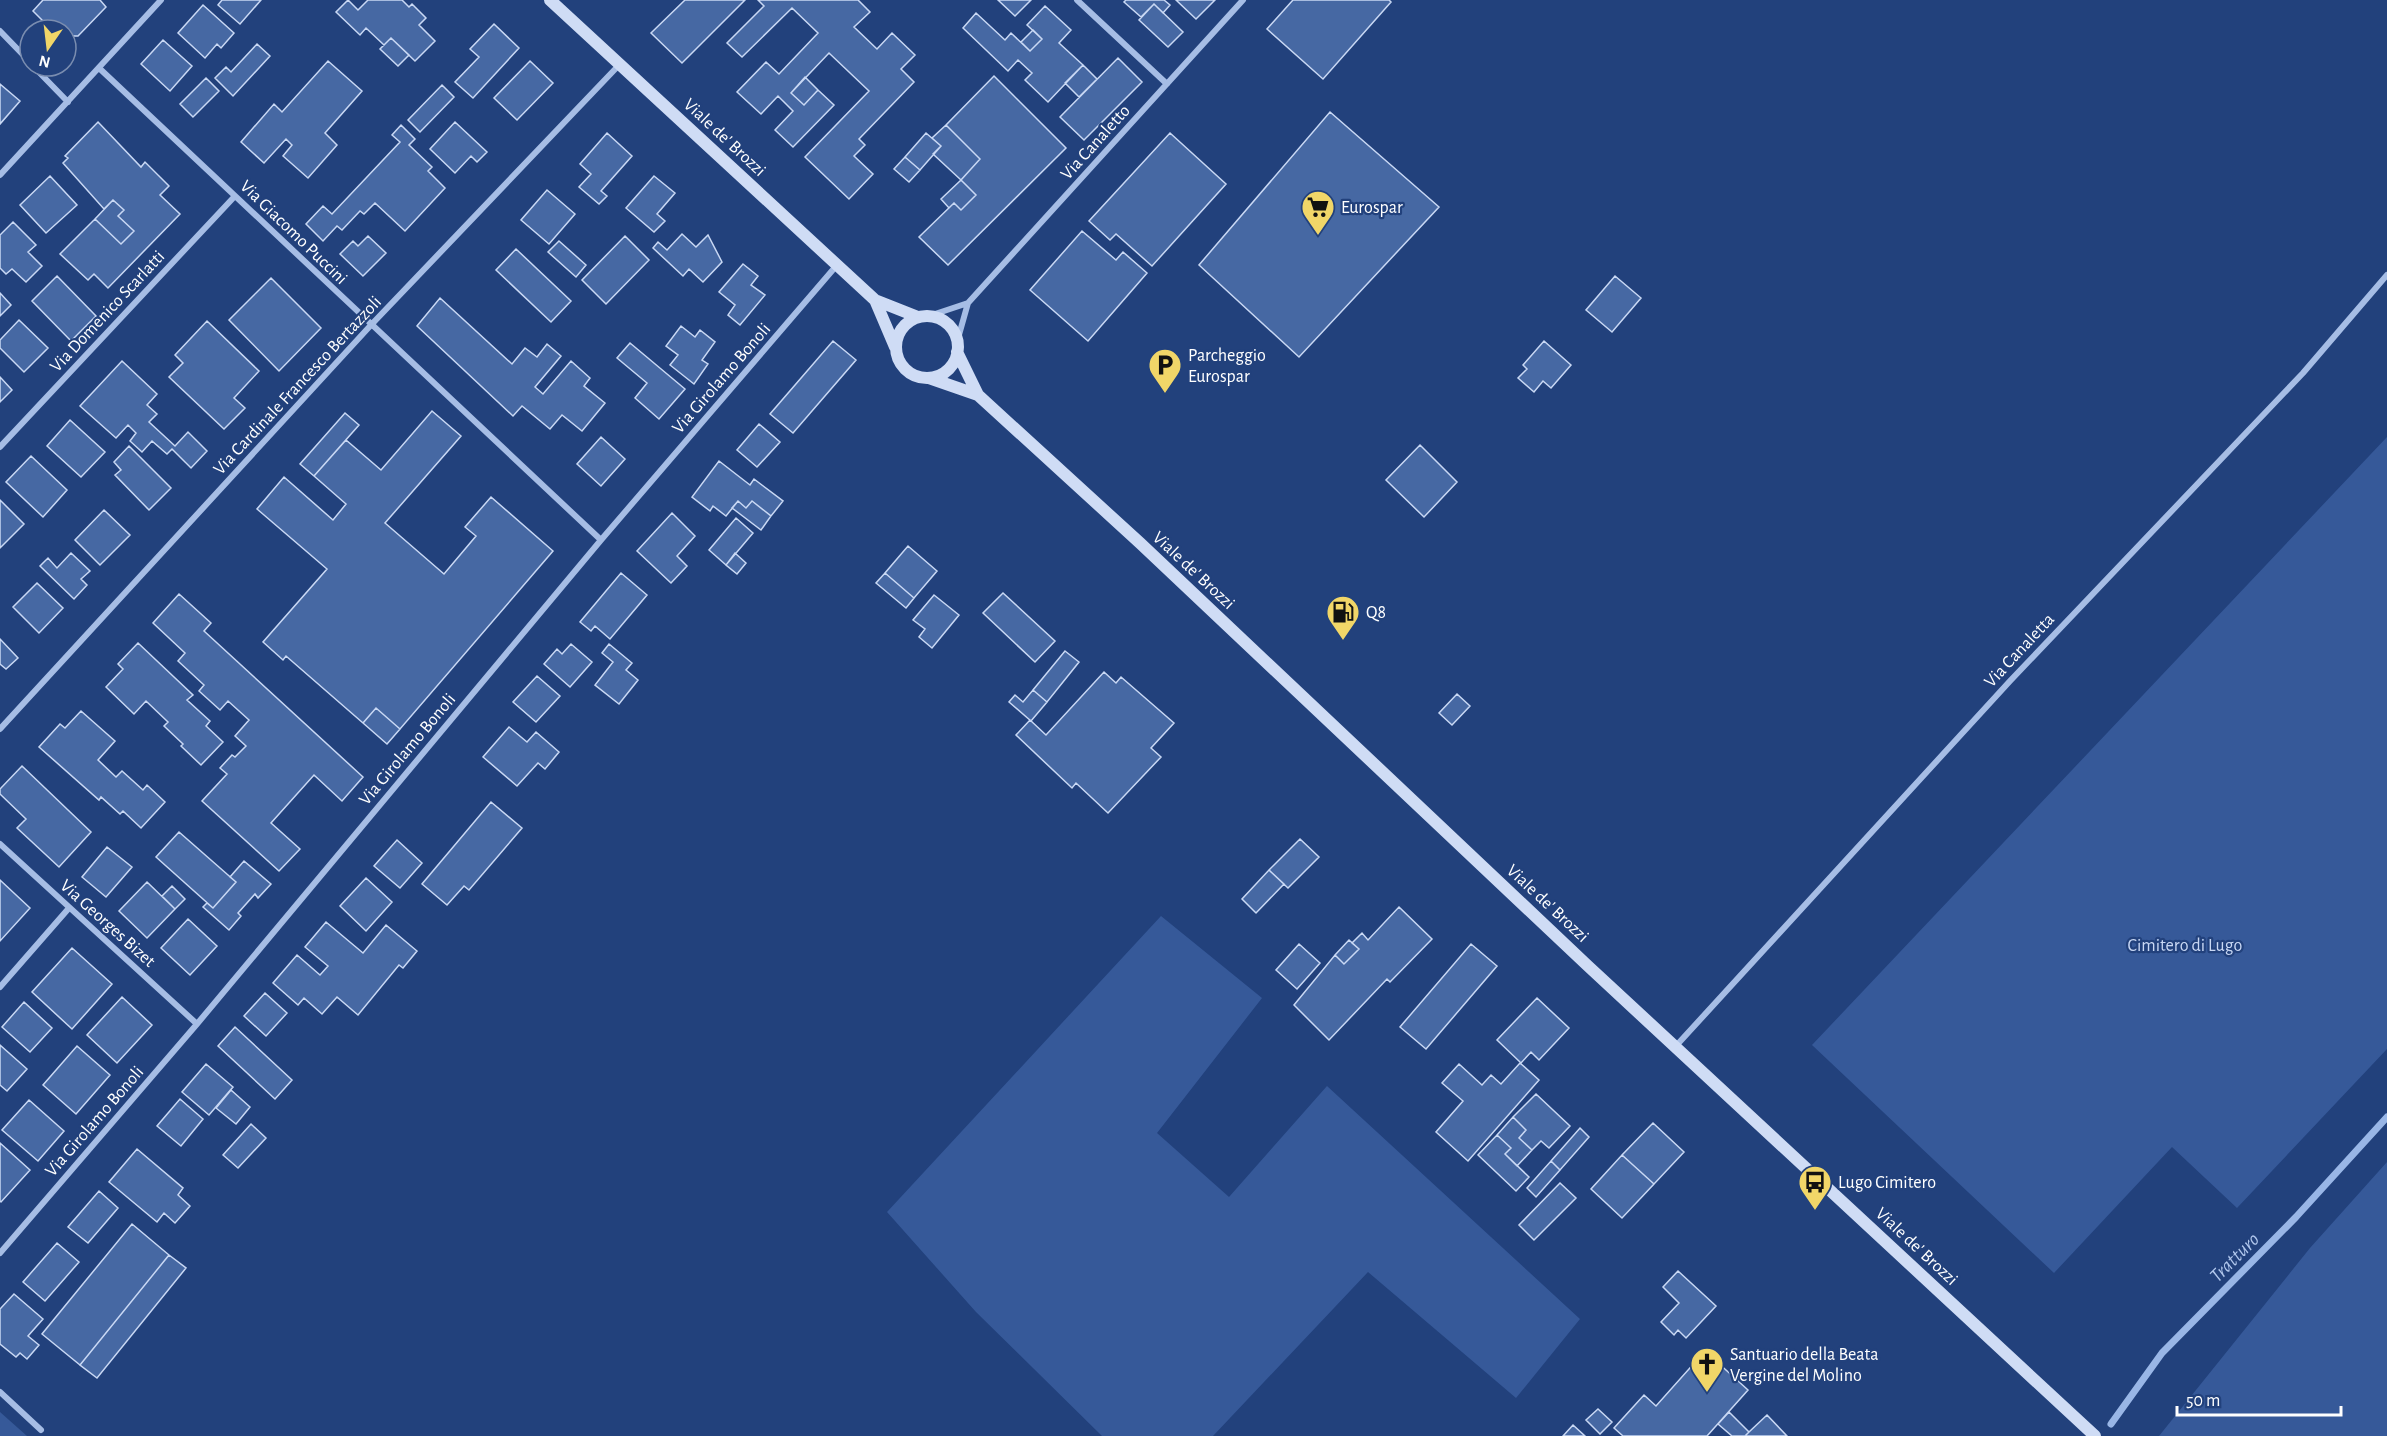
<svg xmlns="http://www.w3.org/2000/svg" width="2387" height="1436" font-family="'Alegreya Sans',sans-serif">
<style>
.green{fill:#365999}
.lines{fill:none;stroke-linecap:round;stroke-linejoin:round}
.stream{stroke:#99b6e6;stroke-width:7}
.building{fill:#4668a3;stroke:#c9d8f4;stroke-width:1.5}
.street{stroke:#a6bde5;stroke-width:6}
.secondary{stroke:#cfdcf5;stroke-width:12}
.labels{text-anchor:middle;stroke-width:4.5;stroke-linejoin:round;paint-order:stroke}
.street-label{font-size:18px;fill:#fff;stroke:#22417c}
.poi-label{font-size:18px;fill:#fff;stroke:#22417c;text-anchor:start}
.park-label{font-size:18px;fill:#c9d8f4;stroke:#22417c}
.water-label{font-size:20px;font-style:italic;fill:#b1c7ed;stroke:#22417c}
</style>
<rect width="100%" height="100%" fill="#22417c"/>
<path class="green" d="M 2387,437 L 2387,1049 L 2237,1208 L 2172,1147 L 2054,1273 L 1812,1045 Z
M 1161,916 L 1262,998 L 1157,1133 L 1229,1197 L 1327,1086 L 1580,1319 L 1516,1398 L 1368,1272 L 1213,1436 L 1102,1436 L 976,1312 L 887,1212 Z
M 2387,1162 L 2387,1436 L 2159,1436 L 2310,1248 Z
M 0,1412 L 27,1436 L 0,1436 Z"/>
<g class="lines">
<path class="stream" d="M 2111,1424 L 2162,1353 L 2296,1217 L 2387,1117"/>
</g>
<path class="building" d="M 43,0 L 100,0 L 106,7 L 78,36 L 66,36 L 66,30 L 52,30 L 33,11 Z
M 222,0 L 261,0 L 240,24 L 218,5 Z
M 348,0 L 358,10 L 368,0 L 402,0 L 409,7 L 412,4 L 426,18 L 419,25 L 435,41 L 415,61 L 391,38 L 384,45 L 366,28 L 360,35 L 336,12 Z
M 685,0 L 745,0 L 682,63 L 651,33 Z
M 758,0 L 858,0 L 870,12 L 854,27 L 877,49 L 892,33 L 915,55 L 901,69 L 914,82 L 859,139 L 865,145 L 854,156 L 873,174 L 849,199 L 805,157 L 869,91 L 829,53 L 791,93 L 804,105 L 818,90 L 834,105 L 793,147 L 775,130 L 793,111 L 778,96 L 761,114 L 737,92 L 766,62 L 779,74 L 818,33 L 792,8 L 742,57 L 727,43 L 764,6 Z
M 998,0 L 1031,0 L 1015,16 Z
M 1126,0 L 1164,0 L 1170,5 L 1163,13 L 1154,4 L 1141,17 L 1124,2 Z
M 1176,0 L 1215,0 L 1196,19 Z
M 1293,0 L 1389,0 L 1391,2 L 1323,79 L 1267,29 Z
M 1154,4 L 1183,32 L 1168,47 L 1139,20 Z
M 203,5 L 234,33 L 221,48 L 217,44 L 205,58 L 178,33 Z
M 1045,6 L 1071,30 L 1059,43 L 1083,65 L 1048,102 L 1025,80 L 1032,73 L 1018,60 L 1008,71 L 963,28 L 976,13 L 1005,40 L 1011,33 L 1030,51 L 1042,39 L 1027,25 Z
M 494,24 L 519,48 L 473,98 L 455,82 L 479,57 L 470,49 Z
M 1033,30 L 1042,39 L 1030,51 L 1021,42 Z
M 391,38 L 409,55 L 398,66 L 380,49 Z
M 163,40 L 192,66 L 170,91 L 141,64 Z
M 257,44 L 270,56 L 233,96 L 215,78 L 226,67 L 231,72 Z
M 1118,58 L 1142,82 L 1084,140 L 1060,117 Z
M 328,61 L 362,91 L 325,133 L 337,145 L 308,178 L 283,156 L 292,145 L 286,139 L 264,163 L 241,142 L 274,104 L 282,112 Z
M 530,61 L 553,83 L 517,120 L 494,98 Z
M 1083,65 L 1097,79 L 1079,97 L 1065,83 Z
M 994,76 L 1066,148 L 948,265 L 919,237 L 954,203 L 961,210 L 976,195 L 961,180 L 980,159 L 946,125 Z
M 805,77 L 818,90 L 804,105 L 791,93 Z
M 206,78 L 219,91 L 193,117 L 180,104 Z
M 0,84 L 20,101 L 0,124 Z
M 442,85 L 454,97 L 420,132 L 408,120 Z
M 1330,112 L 1439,207 L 1299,357 L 1199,265 Z
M 98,122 L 141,167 L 145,162 L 169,186 L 160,195 L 180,214 L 108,288 L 94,274 L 88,280 L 60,254 L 95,219 L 121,244 L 134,231 L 118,216 L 124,210 L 113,200 L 104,209 L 63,163 L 68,158 L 65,156 Z
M 455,122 L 487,152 L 477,162 L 471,156 L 455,173 L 430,149 Z
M 401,125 L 415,139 L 409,145 L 432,167 L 428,171 L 445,188 L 405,231 L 375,203 L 364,214 L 360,211 L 342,230 L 337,226 L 323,241 L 306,224 L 323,206 L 332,214 L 400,142 L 392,135 Z
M 946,125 L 980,159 L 961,180 L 933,154 L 941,146 L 932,138 Z
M 607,133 L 632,156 L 601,191 L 607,196 L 599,204 L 579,187 L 591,174 L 580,164 Z
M 926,133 L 941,146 L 920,170 L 905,157 Z
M 1170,133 L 1226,184 L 1152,266 L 1116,234 L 1110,240 L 1089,221 Z
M 905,157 L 920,170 L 909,182 L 894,169 Z
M 50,176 L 77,205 L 46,233 L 20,205 Z
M 654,176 L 675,193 L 657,214 L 665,221 L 654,232 L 626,208 Z
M 961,180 L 976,195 L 961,210 L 954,203 L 949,208 L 941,199 Z
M 547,190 L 575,214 L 549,244 L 521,220 Z
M 113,200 L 124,210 L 118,216 L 134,231 L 121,244 L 95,219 Z
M 13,222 L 36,245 L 28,252 L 42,266 L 26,282 L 12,269 L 6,274 L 0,268 L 0,235 Z
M 1082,231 L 1116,260 L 1123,252 L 1147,273 L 1088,341 L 1030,290 Z
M 682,234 L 696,247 L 708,235 L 722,262 L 703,282 L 689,269 L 683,276 L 653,248 L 658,242 L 667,250 Z
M 368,236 L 386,253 L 363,276 L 340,254 L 353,241 L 358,246 Z
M 625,236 L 649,260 L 606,304 L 582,280 Z
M 559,241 L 586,265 L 576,277 L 548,252 Z
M 516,249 L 571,301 L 551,322 L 496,270 Z
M 743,264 L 758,276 L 751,285 L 765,295 L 740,325 L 728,315 L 735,305 L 719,292 Z
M 57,276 L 96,316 L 71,341 L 32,301 Z
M 1615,276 L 1641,298 L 1612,332 L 1586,310 Z
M 271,278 L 321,328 L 279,371 L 229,320 Z
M 0,293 L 11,305 L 0,316 Z
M 440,298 L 512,364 L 525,348 L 537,357 L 547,344 L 561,356 L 535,387 L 543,394 L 571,361 L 590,378 L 584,386 L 605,403 L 582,431 L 562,415 L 550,429 L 522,406 L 513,416 L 417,326 Z
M 19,320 L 48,348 L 24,372 L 0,348 L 0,340 Z
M 207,321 L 259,371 L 234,398 L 245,408 L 224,429 L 169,377 L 183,363 L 175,355 Z
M 681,326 L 695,337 L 700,330 L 715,342 L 702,360 L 708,364 L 694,384 L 670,365 L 678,355 L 666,346 Z
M 833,341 L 856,360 L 793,433 L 770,414 Z
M 1544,341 L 1571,365 L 1551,388 L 1543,381 L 1534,392 L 1518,378 L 1527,369 L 1523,365 Z
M 630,343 L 685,389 L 659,419 L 635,398 L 647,383 L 617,358 Z
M 122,361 L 157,394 L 147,405 L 157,414 L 149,422 L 175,446 L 188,432 L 207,451 L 191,468 L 172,449 L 167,454 L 152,441 L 142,452 L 130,441 L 136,433 L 128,425 L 116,438 L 80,406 Z
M 0,377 L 12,390 L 0,402 Z
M 432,411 L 461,436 L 385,523 L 444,574 L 476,536 L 465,527 L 491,497 L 553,551 L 400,729 L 376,708 L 363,723 L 286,656 L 283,660 L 263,642 L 327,569 L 257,509 L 284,477 L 333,520 L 346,504 L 314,476 L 346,440 L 381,470 Z
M 345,413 L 359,425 L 314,476 L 300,464 Z
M 70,420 L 105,452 L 81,477 L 47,446 Z
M 759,424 L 780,442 L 757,467 L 737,450 Z
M 601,437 L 625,459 L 601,486 L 577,464 Z
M 1420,445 L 1457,482 L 1424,517 L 1386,480 Z
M 129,446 L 171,488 L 149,510 L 115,475 L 121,470 L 114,462 Z
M 31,456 L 67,490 L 43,517 L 6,482 Z
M 719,461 L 750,485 L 754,479 L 783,501 L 771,516 L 752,501 L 746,508 L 738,501 L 726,516 L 713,506 L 710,511 L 692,497 Z
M 0,500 L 24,524 L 0,548 Z
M 738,501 L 746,508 L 752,501 L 771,516 L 761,530 L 732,508 Z
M 104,510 L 130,535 L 100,565 L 75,540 Z
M 672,513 L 695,536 L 677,556 L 687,566 L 671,583 L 637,551 Z
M 736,518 L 753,533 L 726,565 L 709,550 Z
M 908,546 L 937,571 L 914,598 L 885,573 Z
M 71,553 L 90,571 L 81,579 L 87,585 L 74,599 L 40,566 L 48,558 L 57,568 Z
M 735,553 L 746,563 L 737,574 L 726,565 Z
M 621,573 L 647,595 L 610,639 L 595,626 L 591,631 L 580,622 Z
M 885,573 L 914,598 L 906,608 L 876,583 Z
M 37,583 L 63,608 L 39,633 L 13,607 Z
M 1003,593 L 1055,641 L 1035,662 L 983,613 Z
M 179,594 L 211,623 L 204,631 L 363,777 L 342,801 L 314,775 L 271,823 L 300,849 L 279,871 L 202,801 L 227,774 L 220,768 L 232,755 L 235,757 L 246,746 L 235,736 L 249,720 L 228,701 L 220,710 L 199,691 L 204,685 L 178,661 L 185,653 L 153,623 Z
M 934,595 L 959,615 L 932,648 L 919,637 L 925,629 L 913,620 Z
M 0,639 L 18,658 L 6,669 L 0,664 Z
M 138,643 L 193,695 L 187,700 L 210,721 L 206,726 L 223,742 L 201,765 L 181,746 L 183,744 L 164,726 L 168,722 L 146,701 L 134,714 L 106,687 L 123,669 L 118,664 Z
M 571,644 L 592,662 L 570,687 L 544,664 L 557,649 L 562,654 Z
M 609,644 L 632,663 L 626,670 L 638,680 L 619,704 L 595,685 L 613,662 L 602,653 Z
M 1065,651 L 1079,662 L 1047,702 L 1033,690 Z
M 1104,672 L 1116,683 L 1121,677 L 1174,723 L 1151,748 L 1161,757 L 1108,813 L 1076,783 L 1072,788 L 1016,735 L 1030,720 L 1046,735 Z
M 537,676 L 560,696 L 536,722 L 513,702 Z
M 1033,690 L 1047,702 L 1031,721 L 1009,702 L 1015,695 L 1023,702 Z
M 1457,694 L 1470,706 L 1452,725 L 1439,713 Z
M 376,708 L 400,729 L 387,744 L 363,723 Z
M 81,711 L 115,741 L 98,760 L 116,777 L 122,771 L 143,790 L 147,785 L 165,802 L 141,828 L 123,811 L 120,814 L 101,797 L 99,800 L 39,747 L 60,724 L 65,728 Z
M 509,727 L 527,742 L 536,732 L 559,752 L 545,769 L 538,763 L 517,786 L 483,757 Z
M 22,766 L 91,832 L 59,867 L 17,828 L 26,819 L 0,794 L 0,789 Z
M 491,802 L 522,828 L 469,890 L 464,886 L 447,905 L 422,884 Z
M 179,832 L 236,882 L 213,908 L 156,857 Z
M 1300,839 L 1319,857 L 1288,888 L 1269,870 Z
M 397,840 L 422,863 L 400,888 L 374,866 Z
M 107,847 L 132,867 L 106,897 L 82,877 Z
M 244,861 L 271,884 L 258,898 L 255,894 L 238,913 L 241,916 L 229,930 L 203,907 L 207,903 L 213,908 L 236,882 L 230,877 Z
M 1269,870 L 1284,884 L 1256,913 L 1242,899 Z
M 366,878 L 392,902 L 366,931 L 340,906 Z
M 0,880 L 30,908 L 0,941 Z
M 147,882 L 175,909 L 147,938 L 119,911 Z
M 172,886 L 185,899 L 175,909 L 162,896 Z
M 1399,907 L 1432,939 L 1390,982 L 1387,979 L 1329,1040 L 1294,1005 L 1335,955 L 1344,964 L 1359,949 L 1352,943 L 1362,933 L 1368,940 Z
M 188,919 L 217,946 L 190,975 L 161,948 Z
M 326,922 L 363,953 L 386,925 L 417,951 L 403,968 L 399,965 L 358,1015 L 337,997 L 322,1014 L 304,998 L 298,1005 L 273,983 L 297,955 L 320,975 L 328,966 L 305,947 Z
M 1349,940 L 1359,949 L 1344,964 L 1335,955 Z
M 1299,944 L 1320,963 L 1297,989 L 1276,970 Z
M 1471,944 L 1497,966 L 1426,1049 L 1400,1027 Z
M 72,948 L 112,984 L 72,1029 L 32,992 Z
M 265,993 L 287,1013 L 266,1036 L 244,1016 Z
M 122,997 L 152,1025 L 117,1063 L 87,1035 Z
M 1537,998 L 1569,1028 L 1539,1060 L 1531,1052 L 1521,1063 L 1497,1040 Z
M 24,1002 L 52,1028 L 30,1052 L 2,1027 Z
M 235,1027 L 292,1080 L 275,1099 L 218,1046 Z
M 0,1045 L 27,1069 L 7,1091 L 0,1085 Z
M 77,1046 L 110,1075 L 76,1114 L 43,1085 Z
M 1520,1063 L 1539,1080 L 1468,1161 L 1436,1132 L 1463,1101 L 1442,1083 L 1459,1064 L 1482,1085 L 1491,1075 L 1501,1084 Z
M 206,1064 L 233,1087 L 209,1115 L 182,1092 Z
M 231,1090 L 250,1107 L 236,1124 L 216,1108 Z
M 1536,1094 L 1570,1126 L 1549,1148 L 1541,1141 L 1532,1150 L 1519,1138 L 1526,1130 L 1513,1117 Z
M 180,1099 L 203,1119 L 181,1146 L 157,1126 Z
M 29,1100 L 64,1131 L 38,1161 L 2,1130 Z
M 1513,1117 L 1526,1130 L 1519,1138 L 1532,1150 L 1517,1166 L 1505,1154 L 1511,1148 L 1497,1135 Z
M 1653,1123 L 1684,1152 L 1654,1184 L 1622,1155 Z
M 251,1124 L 266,1138 L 238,1168 L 223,1155 Z
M 1580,1128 L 1589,1137 L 1560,1170 L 1551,1161 Z
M 1497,1135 L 1511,1148 L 1505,1154 L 1529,1177 L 1516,1191 L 1478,1155 Z
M 0,1143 L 30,1170 L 1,1202 L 0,1201 Z
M 137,1149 L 183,1188 L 178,1195 L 190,1206 L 175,1223 L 164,1213 L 157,1222 L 109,1182 Z
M 1622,1155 L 1654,1184 L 1622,1218 L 1591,1189 Z
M 1551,1161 L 1560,1170 L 1536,1197 L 1527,1188 Z
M 1560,1183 L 1576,1198 L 1534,1240 L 1519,1225 Z
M 99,1191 L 118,1208 L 88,1243 L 68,1227 Z
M 132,1224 L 169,1255 L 80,1365 L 42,1334 Z
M 57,1243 L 79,1262 L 45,1301 L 23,1282 Z
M 169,1255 L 186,1268 L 97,1378 L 80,1365 Z
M 1678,1271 L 1716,1306 L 1686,1338 L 1678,1330 L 1674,1335 L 1661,1322 L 1679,1303 L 1663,1287 Z
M 14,1294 L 43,1319 L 28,1336 L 39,1345 L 27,1359 L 20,1353 L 16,1357 L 0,1344 L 0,1309 Z
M 1705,1351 L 1748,1390 L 1707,1436 L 1623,1436 L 1614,1428 L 1644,1395 L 1656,1406 Z
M 1598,1409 L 1612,1422 L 1600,1434 L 1586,1420 Z
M 1729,1412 L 1749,1432 L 1745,1436 L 1732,1436 L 1718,1424 Z
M 1767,1415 L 1787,1436 L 1745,1436 L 1749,1432 Z
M 1573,1425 L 1585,1436 L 1563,1436 Z"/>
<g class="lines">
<path class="street" d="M 1077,0 L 1167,84
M 0,31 L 30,62
M 33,66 L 68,102
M 99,68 L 601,540
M 0,175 L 161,0
M 929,316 L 968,303
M 957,342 L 968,303 L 1243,0
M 0,447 L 235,196
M 0,729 L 371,325 L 620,64
M 0,844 L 197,1024
M 0,987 L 69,908
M 1675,1047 L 2010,681 L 2303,373 L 2387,275
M 0,1253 L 197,1024 L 601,540 L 837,265
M 0,1392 L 41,1430"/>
<path class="secondary" d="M 550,0 L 875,300 L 918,317
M 875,300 L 895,347
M896 347a31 31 0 1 1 62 0a31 31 0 1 1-62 0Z
M 957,352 L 978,395 L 1140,543 L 1588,966 L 2095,1436
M 929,378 L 978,395"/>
</g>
<defs>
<symbol id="supermarket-pin" viewBox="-11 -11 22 30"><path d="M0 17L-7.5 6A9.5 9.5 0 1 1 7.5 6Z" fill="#f1d668" stroke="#22417c"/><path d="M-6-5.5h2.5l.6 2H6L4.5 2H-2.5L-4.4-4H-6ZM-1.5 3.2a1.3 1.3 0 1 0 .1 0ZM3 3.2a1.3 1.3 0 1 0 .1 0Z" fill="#111"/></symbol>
<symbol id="parking-pin" viewBox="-11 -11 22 30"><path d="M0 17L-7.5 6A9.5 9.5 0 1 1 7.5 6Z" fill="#f1d668" stroke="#22417c"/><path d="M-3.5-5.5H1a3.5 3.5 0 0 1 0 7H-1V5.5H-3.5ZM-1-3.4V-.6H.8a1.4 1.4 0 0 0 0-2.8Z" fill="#111"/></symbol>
<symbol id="fuel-pin" viewBox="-11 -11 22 30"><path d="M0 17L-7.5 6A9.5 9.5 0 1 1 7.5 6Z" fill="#f1d668" stroke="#22417c"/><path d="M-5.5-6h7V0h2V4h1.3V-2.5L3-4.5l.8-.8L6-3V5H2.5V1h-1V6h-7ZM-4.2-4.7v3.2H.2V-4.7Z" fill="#111"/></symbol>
<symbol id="bus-pin" viewBox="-11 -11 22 30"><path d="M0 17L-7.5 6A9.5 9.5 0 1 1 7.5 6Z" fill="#f1d668" stroke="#22417c"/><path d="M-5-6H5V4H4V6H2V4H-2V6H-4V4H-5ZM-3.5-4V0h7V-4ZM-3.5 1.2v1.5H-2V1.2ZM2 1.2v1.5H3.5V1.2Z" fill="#111"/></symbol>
<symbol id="church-pin" viewBox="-11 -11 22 30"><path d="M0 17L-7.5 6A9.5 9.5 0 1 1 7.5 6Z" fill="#f1d668" stroke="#22417c"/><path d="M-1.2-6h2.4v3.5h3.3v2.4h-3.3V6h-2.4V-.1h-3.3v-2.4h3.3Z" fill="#111"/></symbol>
</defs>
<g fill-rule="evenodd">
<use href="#supermarket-pin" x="1299" y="188" width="38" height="52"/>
<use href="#parking-pin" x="1146" y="346" width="38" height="52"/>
<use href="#fuel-pin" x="1324" y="593" width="38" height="52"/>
<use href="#bus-pin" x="1796" y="1163" width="38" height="52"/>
<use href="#church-pin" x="1688" y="1345" width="38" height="52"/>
</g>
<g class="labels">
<g class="street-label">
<text transform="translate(725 137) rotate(43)" y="6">Viale de' Brozzi</text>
<text transform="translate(1095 142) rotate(-48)" y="6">Via Canaletto</text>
<text transform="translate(294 232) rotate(44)" y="6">Via Giacomo Puccini</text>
<text transform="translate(107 311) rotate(-47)" y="6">Via Domenico Scarlatti</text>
<text transform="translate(721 378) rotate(-49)" y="6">Via Girolamo Bonoli</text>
<text transform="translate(297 385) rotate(-47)" y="6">Via Cardinale Francesco Bertazzoli</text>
<text transform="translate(1194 570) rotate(43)" y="6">Viale de' Brozzi</text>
<text transform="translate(2019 650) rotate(-47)" y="6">Via Canaletta</text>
<text transform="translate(407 749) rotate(-50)" y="6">Via Girolamo Bonoli</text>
<text transform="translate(1548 903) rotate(43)" y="6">Viale de' Brozzi</text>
<text transform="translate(108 923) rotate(42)" y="6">Via Georges Bizet</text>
<text transform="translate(94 1121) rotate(-49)" y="6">Via Girolamo Bonoli</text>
<text transform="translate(1917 1246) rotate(43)" y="6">Viale de' Brozzi</text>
</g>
<g class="poi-label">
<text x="1341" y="213">Eurospar</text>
<text x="1188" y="361">Parcheggio<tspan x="1188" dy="21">Eurospar</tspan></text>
<text x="1366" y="618">Q8</text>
<text x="1838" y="1188">Lugo Cimitero</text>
<text x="1730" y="1360">Santuario della Beata<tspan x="1730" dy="21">Vergine del Molino</tspan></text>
</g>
<g class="park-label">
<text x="2185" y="951">Cimitero di Lugo</text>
</g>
<g class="water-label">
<text transform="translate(2234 1257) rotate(-45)" y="7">Tratturo</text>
</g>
</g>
<g transform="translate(48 48) rotate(194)"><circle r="28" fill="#22417c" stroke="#7a8db0" stroke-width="1.5"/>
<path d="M0-4.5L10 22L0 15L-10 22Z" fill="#f1d668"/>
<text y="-9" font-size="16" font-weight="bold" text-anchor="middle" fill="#ffffff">N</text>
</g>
<path d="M2177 1406v9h164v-9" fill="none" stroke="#ffffff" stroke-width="3"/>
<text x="2186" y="1406" font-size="18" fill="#ffffff" stroke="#22417c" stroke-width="4.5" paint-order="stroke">50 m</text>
</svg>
